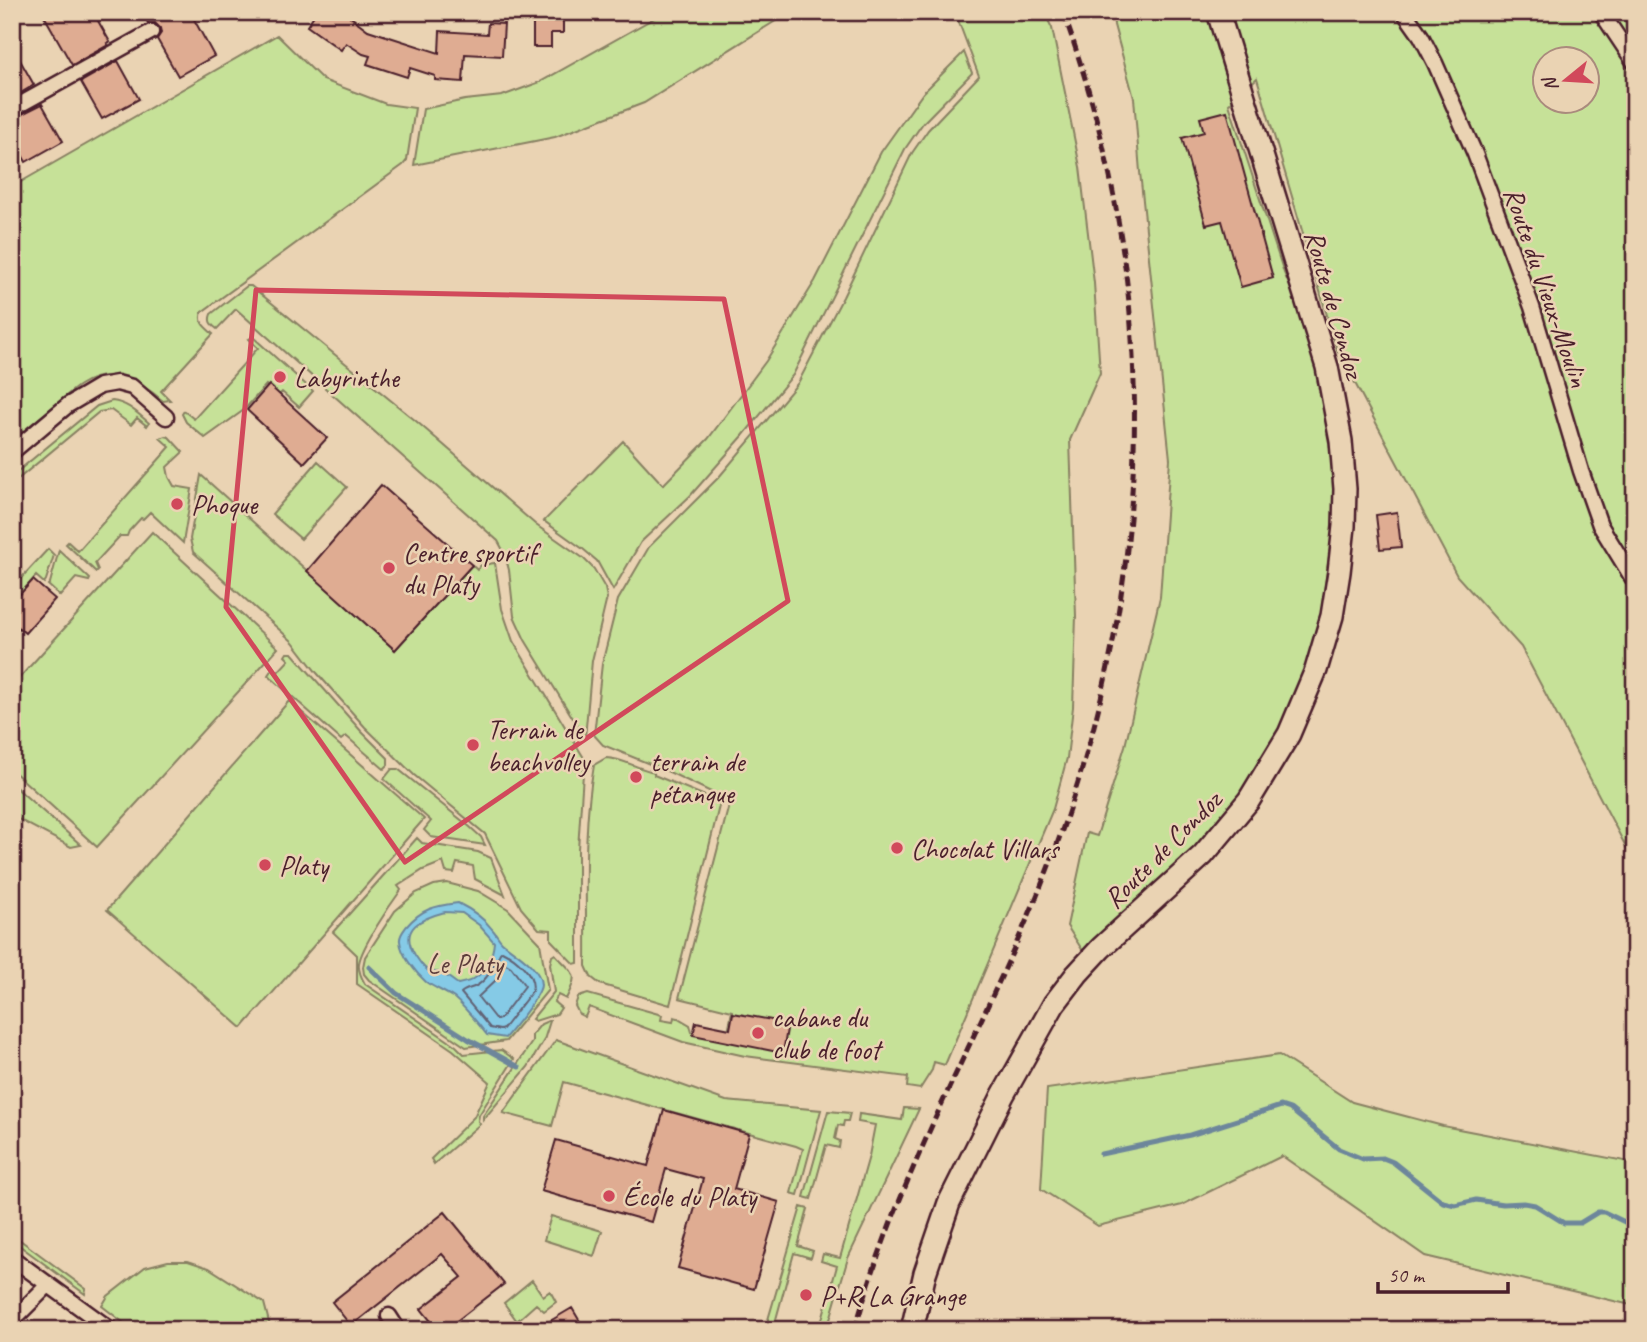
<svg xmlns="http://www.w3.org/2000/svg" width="1647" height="1342" font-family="Caveat,sans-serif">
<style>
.green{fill:#c6e198;stroke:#888062;stroke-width:2;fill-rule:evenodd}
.water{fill:#85cae6;stroke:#6d869b;stroke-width:2;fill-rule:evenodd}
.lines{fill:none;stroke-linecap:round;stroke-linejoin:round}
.shore{stroke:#626376;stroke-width:2}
.stream{stroke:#6d869b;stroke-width:5}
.building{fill:#dfac92;stroke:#4a1f2b;stroke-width:2}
.street-casing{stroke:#4a1f2b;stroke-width:19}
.secondary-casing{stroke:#4a1f2b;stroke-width:26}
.street{stroke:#ead3b3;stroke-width:14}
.secondary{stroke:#ead3b3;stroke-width:21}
.rail{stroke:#4a1f2b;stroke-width:5;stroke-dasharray:10 5;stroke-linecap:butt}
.marked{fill:none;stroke:#d1495b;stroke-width:5;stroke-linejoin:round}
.poi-dot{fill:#d1495b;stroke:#ead3b3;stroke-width:2.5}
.labels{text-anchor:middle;stroke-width:5;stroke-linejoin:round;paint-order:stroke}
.street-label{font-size:28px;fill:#4a1f2b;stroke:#ead3b3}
.poi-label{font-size:28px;fill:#4a1f2b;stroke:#ead3b3;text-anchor:start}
.park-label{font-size:28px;fill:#5d3c3b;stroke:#ead3b3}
</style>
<rect width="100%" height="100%" fill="#ead3b3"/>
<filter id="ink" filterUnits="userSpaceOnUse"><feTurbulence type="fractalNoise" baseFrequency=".0143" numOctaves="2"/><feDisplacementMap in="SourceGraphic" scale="14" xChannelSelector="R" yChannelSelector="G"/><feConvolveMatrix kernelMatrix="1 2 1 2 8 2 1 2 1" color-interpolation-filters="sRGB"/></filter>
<g filter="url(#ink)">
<path class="green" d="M 665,12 L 790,12 L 644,103 L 555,137 L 414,165 L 423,109 L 465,100 L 502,96 L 540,82 Z
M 955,12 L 1044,12 L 1052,28 L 1080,167 L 1094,283 L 1100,373 L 1070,440 L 1076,616 L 1073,707 L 1067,758 L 1053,809 L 945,1065 L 934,1062 L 932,1070 L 920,1089 L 907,1087 L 908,1077 L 745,1056 L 683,1042 L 589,1007 L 585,1017 L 579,1014 L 575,1006 L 578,997 L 588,994 L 662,1015 L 661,1020 L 673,1022 L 674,1017 L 678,1018 L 690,1025 L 692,1032 L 727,1037 L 732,1011 L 679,998 L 730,801 L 667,771 L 603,745 L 594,735 L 602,664 L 618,600 L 649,547 L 719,477 L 798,383 L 843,297 L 912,153 L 928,130 L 979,76 Z
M 1113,12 L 1635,12 L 1635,864 L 1521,647 L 1457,576 L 1337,349 L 1257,78 L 1229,104 L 1284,273 L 1301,313 L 1319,369 L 1334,442 L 1334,521 L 1321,614 L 1306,670 L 1279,731 L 1242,793 L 1203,840 L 1083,951 L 1067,926 L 1087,833 L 1097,836 L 1125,746 L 1160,597 L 1170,459 L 1140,172 L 1134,98 L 1114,25 ZM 1546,60 L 1588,60 L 1588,102 L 1546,102 Z
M 277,35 L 323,80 L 386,104 L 415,108 L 407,160 L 403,165 L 202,312 C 198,323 205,327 213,334 L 161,391 L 170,400 L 163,401 C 138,379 111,366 80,385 C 72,390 65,397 59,402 C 43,415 28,427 12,440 L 12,187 Z
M 964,52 L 972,73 L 923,123 L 905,149 L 793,375 L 742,437 L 690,496 L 641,542 L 613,590 L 597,561 L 583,549 L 544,521 L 623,441 L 663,485 L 708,439 L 766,361 L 815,281 L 881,152 L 923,93 Z
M 247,286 L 251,286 L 416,421 L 536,525 L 583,558 L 594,569 L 605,588 L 607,598 L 592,661 L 585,738 L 525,640 L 514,616 L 509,570 L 504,552 L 498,541 L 236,309 L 217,329 C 211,324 208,322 211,314 Z
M 251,338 L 254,338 L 313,391 L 299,407 L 282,392 L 278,396 L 266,385 L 244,410 L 205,438 L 186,422 L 182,414 L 184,411 L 194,419 L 258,348 L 249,339 Z
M 112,401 C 128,403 137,413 149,423 L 147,426 L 137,418 L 131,425 L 111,410 L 99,412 L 12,484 L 12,476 L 97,406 Z
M 165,436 L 169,437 L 183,452 L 167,467 L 169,477 L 174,486 L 192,489 L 183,543 L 150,512 L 143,519 L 141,518 L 129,531 L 127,536 L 120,536 L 95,563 L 98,570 L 96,572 L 66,544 L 68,542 L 78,551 L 170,447 L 160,438 Z
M 318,461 L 347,487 L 301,539 L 272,514 Z
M 201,475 L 395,650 L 472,565 L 477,570 L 481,565 L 495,563 L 502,609 L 513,641 L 584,758 L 578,849 L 578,963 L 574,964 L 551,940 L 551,930 L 539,929 L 521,908 L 485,834 L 414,775 L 365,727 L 317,673 L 293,642 L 193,552 L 190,539 Z
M 152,532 L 278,648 L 97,847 L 12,770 L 12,686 Z
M 48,549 L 54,555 L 46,580 L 44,583 L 36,576 L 12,603 L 12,588 Z
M 59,550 L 90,579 L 89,581 L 76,578 L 60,596 L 48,585 L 50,583 Z
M 287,653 L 292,653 L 361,731 L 388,758 L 388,765 L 384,769 L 346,736 L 341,740 L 268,675 L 272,669 L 277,673 L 289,660 L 285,656 Z
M 289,701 L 424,819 L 242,1028 L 107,910 Z
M 606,758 C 622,758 638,769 654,772 L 654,775 L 720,802 L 670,1005 L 600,984 L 591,977 L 586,966 C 587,899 582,832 594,765 Z
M 392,769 L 398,769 L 470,827 L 481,837 L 485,845 L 431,837 L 424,830 L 431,821 L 384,779 Z
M 12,785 L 12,784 L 81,845 L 71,847 L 12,816 Z
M 417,838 L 422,843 L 478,852 L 491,858 L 505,895 L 475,879 L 473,866 L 457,863 L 454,873 L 446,872 L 443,862 L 423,870 L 398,886 L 401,890 C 390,905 362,946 359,963 C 358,970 361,977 365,984 L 456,1046 L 464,1054 L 501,1050 L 514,1059 L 479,1115 L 478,1121 L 480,1124 L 434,1164 L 431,1159 L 474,1117 L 490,1082 L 453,1050 L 357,984 L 357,955 L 333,932 Z
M 447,883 L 478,891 L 508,909 L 540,943 L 548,990 L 506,1041 L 466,1047 L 369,980 L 364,974 L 363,967 L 365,957 L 395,911 L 416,893 L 434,885 Z
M 555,954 C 574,975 580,972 566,999 L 558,995 L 554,1002 L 561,1008 L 557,1014 L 535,1021 L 532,1019 L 554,992 L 550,964 L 552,956 Z
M 548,1021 L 550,1021 L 544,1040 L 528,1067 L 483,1120 L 483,1116 L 532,1042 L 532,1035 L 541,1024 Z
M 556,1040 L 726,1101 L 821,1110 L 798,1195 L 791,1193 L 803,1149 L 796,1146 L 564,1082 L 552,1126 L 503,1113 Z
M 1279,1055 L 1352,1102 L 1443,1126 L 1635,1163 L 1635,1306 L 1425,1256 L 1282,1156 L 1182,1205 L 1098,1226 L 1041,1189 L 1047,1089 Z
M 904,1108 L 919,1109 L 848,1258 L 827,1330 L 819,1330 L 837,1266 L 821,1261 L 823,1254 L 840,1258 L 869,1156 L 875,1125 L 858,1122 L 859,1114 L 902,1120 Z
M 828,1111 L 850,1113 L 848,1121 L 844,1121 L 843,1126 L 838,1125 L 835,1139 L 840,1141 L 839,1148 L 826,1145 L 811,1199 L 804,1197 Z
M 801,1207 L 808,1209 L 798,1246 L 813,1251 L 811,1258 L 794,1253 L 775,1323 L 773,1330 L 765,1330 Z
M 551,1216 L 602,1231 L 594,1256 L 544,1240 Z
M 12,1234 L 86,1289 L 85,1294 L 12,1240 Z
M 168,1261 L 188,1261 L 209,1268 L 264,1303 L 271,1330 L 133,1330 L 102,1306 L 108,1296 L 145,1267 Z
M 532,1280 L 543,1296 L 550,1291 L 556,1302 L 544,1311 L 536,1304 L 517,1321 L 504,1303 Z"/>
<path class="water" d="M 458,903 C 472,910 483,917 492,929 C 496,933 498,938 502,942 C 514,952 541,967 541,985 C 541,996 513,1028 505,1038 L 487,1035 C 476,1021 467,1009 454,998 C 445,992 435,988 426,982 C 416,973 401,955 400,941 C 399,936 403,931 406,927 C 422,908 435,906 458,903 ZM 445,912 L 462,913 L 479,925 L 494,942 C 493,955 486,971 475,978 C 471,981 463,983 458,984 C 453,981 446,974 440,973 C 436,971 433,973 429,971 C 423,968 419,961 415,955 C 398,928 422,918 445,912 Z"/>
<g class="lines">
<path class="shore" d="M 502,951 C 515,957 537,975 532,991 L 503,1029 L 500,1030 L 490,1028 L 461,993 C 465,989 470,989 476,986 C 488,980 494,965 500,953 Z
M 506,964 L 511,967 L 525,986 L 500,1019 L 496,1020 L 478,997 L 497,979 L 503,966 Z"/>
<path class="stream" d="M 369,967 L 396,993 L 468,1039 L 519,1067
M 1101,1154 L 1190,1135 L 1281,1106 L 1290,1109 L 1339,1149 L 1363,1159 L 1383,1158 L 1393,1162 L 1443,1202 L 1455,1205 L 1476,1200 L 1503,1204 L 1524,1203 L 1535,1205 L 1564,1223 L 1580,1223 L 1598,1212 L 1604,1212 L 1635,1227"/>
</g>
<path class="building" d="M 42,12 L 93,12 L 110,42 L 107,43 L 108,45 L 72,65 Z
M 142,12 L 190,12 L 214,56 L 178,76 L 157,39 L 161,33 L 160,28 L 155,23 L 148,23 Z
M 316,12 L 344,12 L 368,30 L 439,53 L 440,31 L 487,34 L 488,23 L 504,24 L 502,56 L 465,54 L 463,82 L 435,80 L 435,76 L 410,68 L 407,77 L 367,64 L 370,56 L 363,54 L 346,43 L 341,50 L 307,26 Z
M 533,12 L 563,12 L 563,33 L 551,33 L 551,47 L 533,47 Z
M 12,46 L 34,85 L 12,98 Z
M 118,61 L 139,99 L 102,119 L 81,82 Z
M 42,104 L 63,141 L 26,162 L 12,137 L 12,119 Z
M 1227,111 L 1273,278 L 1241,287 L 1222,221 L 1206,225 L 1182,138 L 1204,132 L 1200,118 Z
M 269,385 L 327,438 L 304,463 L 247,410 Z
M 381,485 L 472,565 L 395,650 L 307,571 Z
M 1397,512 L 1401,547 L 1380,549 L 1376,515 Z
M 33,580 L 55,599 L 25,633 L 12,622 L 12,603 Z
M 733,1013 L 788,1023 L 783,1053 L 693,1035 L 696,1022 L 730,1029 Z
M 664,1110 L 749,1134 L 734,1189 L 779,1202 L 754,1289 L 678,1268 L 703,1179 L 666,1169 L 651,1222 L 541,1191 L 556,1140 L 648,1166 Z
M 445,1212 L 504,1284 L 445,1330 L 438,1330 L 421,1309 L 462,1277 L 442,1254 L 351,1326 L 332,1302 Z
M 572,1308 L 585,1330 L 535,1330 Z"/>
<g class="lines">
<defs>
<path id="street" d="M 1404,12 L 1421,36 L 1435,63 L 1475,154 L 1532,307 L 1581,471 L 1600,525 L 1635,582
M 1601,12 L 1635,63
M 12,109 L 151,32
M 12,452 L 68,405 L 100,386 L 117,383 L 132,387 L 166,417
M 12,1258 L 111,1330
M 389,1316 L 398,1330
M 12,1321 L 48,1285"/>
<path id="secondary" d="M 912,1330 L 925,1273 L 949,1203 L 1003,1095 L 1054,1004 L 1077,974 L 1101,948 L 1203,855 L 1249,800 L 1289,734 L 1316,670 L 1332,616 L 1339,572 L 1344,526 L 1345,489 L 1341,441 L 1327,367 L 1218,12"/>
</defs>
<use href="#street" class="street-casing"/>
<use href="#secondary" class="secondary-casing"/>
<use href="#street" class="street"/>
<use href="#secondary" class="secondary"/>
<path class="rail" d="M 855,1330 C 896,1180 974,1045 1034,903 C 1154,616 1170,306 1063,12"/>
</g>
</g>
<path class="marked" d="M 256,290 L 724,299 L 788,601 L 405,862 L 226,607 Z"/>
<g class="poi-dot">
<circle cx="280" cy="377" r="7"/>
<circle cx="177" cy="504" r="7"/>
<circle cx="389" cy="568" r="7"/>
<circle cx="473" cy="745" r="7"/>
<circle cx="636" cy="777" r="7"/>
<circle cx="897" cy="848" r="7"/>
<circle cx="265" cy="865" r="7"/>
<circle cx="758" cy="1033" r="7"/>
<circle cx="609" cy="1196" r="7"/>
<circle cx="806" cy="1295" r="7"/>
</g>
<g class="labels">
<g class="street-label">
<text transform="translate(1547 287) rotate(71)" y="10">Route du Vieux-Moulin</text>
<text transform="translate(1335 304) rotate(74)" y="10">Route de Condoz</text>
<text transform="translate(1162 849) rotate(-45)" y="10">Route de Condoz</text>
</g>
<g class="poi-label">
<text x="294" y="387">Labyrinthe</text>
<text x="191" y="514">Phoque</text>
<text x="403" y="562">Centre sportif<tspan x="403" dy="32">du Platy</tspan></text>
<text x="487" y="739">Terrain de<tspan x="487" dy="32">beachvolley</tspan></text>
<text x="650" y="771">terrain de<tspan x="650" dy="32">pétanque</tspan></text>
<text x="911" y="858">Chocolat Villars</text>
<text x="279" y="875">Platy</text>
<text x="772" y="1027">cabane du<tspan x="772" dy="32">club de foot</tspan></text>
<text x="623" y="1206">École du Platy</text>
<text x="820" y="1305">P+R La Grange</text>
</g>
<g class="park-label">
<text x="465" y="973">Le Platy</text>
</g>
</g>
<rect width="1647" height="1342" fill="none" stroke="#ead3b3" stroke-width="42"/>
<rect x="21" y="21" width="1605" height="1300" fill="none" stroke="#4a1f2b" stroke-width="2.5" filter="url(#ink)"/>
<g transform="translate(1566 80) rotate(252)"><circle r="33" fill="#ead3b3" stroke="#aa8b7d" stroke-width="2"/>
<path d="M0-5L12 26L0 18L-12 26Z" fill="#d1495b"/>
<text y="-10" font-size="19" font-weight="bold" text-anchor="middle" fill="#4a1f2b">N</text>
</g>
<path d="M1378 1282v10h130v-10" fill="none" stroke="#4a1f2b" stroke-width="3.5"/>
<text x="1388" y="1282" font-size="21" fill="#4a1f2b" stroke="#ead3b3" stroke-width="5" paint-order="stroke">50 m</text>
</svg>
